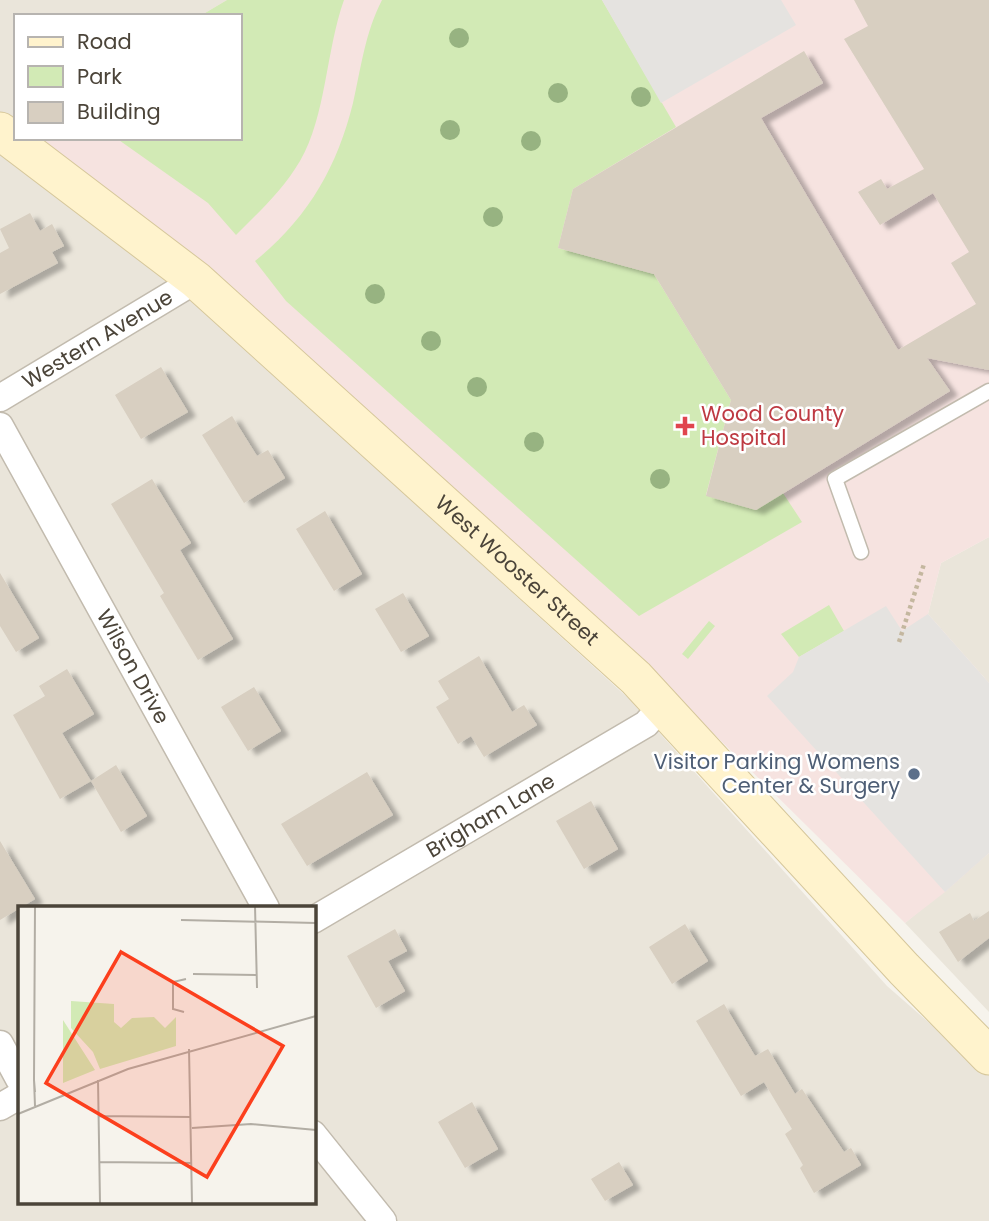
<svg xmlns="http://www.w3.org/2000/svg" width="989" height="1221" font-family="Poppins,sans-serif">
<style>
.residential{fill:#eae5da;fill-rule:evenodd}
.medical{fill:#f6e3e0}
.green{fill:#d2eab5}
.parking{fill:#e5e3e0}
.building{fill:#d8cfc1;filter:url(#shadow)}
.lines{fill:none;stroke-linecap:round;stroke-linejoin:round}
.service-casing{stroke:#c2bbae;stroke-width:17}
.minor-casing{stroke:#c2bbae;stroke-width:29}
.secondary-casing{stroke:#d6c79b;stroke-width:39}
.path{stroke:#c4b79f;stroke-width:4.5;stroke-dasharray:3.5 3.5;stroke-linecap:butt}
.service{stroke:#fff;stroke-width:14}
.minor{stroke:#fff;stroke-width:26}
.secondary{stroke:#fff3cd;stroke-width:37}
.tree{fill:#97b381}
.health-dot{fill:#e0444e;stroke:#fff;stroke-width:2.5}
.service-dot{fill:#5c6f8a;stroke:#fff;stroke-width:2.5}
.labels{text-anchor:middle;stroke-width:5;stroke-linejoin:round;paint-order:stroke}
.street-label{font-size:21px;fill:#4b4439;stroke:#fff}
.health-label{font-size:21px;fill:#be3a42;stroke:#fff;text-anchor:start}
.service-label{font-size:21px;fill:#4e5e75;stroke:#fff;text-anchor:end}
.inset-road{fill:none;stroke:#b2ada4;stroke-width:2}
.view{fill:#fc3f1d;fill-opacity:0.15;stroke:#fc3f1d;stroke-width:3.5}
.inset-edge{fill:none;stroke:#4b4439;stroke-width:3.5}
</style>
<defs>
<filter id="shadow"><feDropShadow dx="8" dy="4.5" stdDeviation="2" flood-color="#0004"/></filter>
</defs>
<rect width="100%" height="100%" fill="#f6f3ec"/>
<path class="residential" d="M 0,0 L 227,0 L 200,16 L 16,16 L 16,123 L 0,112 Z
M 0,150 L 202,309 L 629,699 L 887,986 L 989,1075 L 989,1221 L 0,1221 ZM 19,908 L 313,908 L 313,1202 L 19,1202 Z
M 989,537 L 989,683 L 928,614 L 941,563 Z
M 989,853 L 989,1012 L 905,923 Z"/>
<path class="medical" d="M 227,0 L 989,0 L 989,537 L 941,563 L 928,614 L 989,683 L 989,853 L 945,892 L 905,923 L 621,642 L 35,138 L 240,138 L 240,16 L 200,16 Z"/>
<path class="green" d="M 227,0 L 344,0 C 326,50 326,117 300,161 C 283,190 259,212 236,235 L 208,203 L 116,138 L 240,138 L 240,16 L 200,16 Z
M 382,0 L 602,0 L 676,127 L 573,189 L 558,248 L 654,274 L 731,400 L 706,495 L 756,510 L 783,493 L 802,522 L 639,616 L 286,301 L 255,261 C 307,219 337,168 353,103 C 361,68 365,33 382,0 Z
M 829,605 L 844,631 L 799,657 L 781,634 Z
M 709,621 L 715,626 L 688,659 L 682,654 Z"/>
<path class="parking" d="M 602,0 L 781,0 L 796,25 L 661,103 Z
M 886,606 L 902,631 L 928,614 L 989,683 L 989,853 L 945,892 L 767,696 L 793,672 L 799,657 Z"/>
<path class="building" d="M 854,0 L 989,0 L 989,370 L 927,358 L 950,391 L 756,510 L 706,496 L 731,400 L 654,274 L 558,248 L 573,189 L 804,51 L 823,83 L 761,118 L 898,350 L 976,304 L 951,263 L 969,252 L 933,193 L 880,225 L 858,192 L 881,179 L 887,189 L 924,169 L 844,39 L 868,26 Z
M 30,213 L 40,231 L 52,224 L 64,246 L 52,252 L 58,263 L 0,294 L 0,253 L 9,248 L 0,229 Z
M 161,367 L 188,412 L 141,439 L 115,395 Z
M 232,416 L 257,456 L 268,450 L 285,478 L 244,503 L 202,435 Z
M 152,479 L 191,543 L 180,550 L 233,639 L 198,660 L 160,596 L 164,593 L 111,504 Z
M 325,511 L 362,574 L 334,591 L 296,529 Z
M 0,573 L 39,638 L 16,652 L 0,626 Z
M 403,593 L 429,636 L 401,652 L 375,609 Z
M 479,656 L 512,712 L 524,705 L 537,725 L 484,757 L 471,736 L 458,744 L 436,707 L 449,699 L 438,681 Z
M 67,669 L 94,714 L 62,733 L 91,781 L 60,799 L 13,715 L 45,696 L 39,686 Z
M 254,687 L 281,731 L 248,751 L 221,707 Z
M 116,765 L 147,816 L 121,832 L 91,781 Z
M 367,772 L 393,815 L 307,866 L 281,824 Z
M 591,801 L 618,849 L 584,869 L 556,821 Z
M 0,841 L 35,899 L 0,920 Z
M 989,911 L 989,938 L 958,962 L 939,932 L 970,913 L 974,921 Z
M 685,924 L 708,961 L 672,984 L 649,947 Z
M 395,929 L 407,951 L 388,961 L 405,991 L 376,1008 L 347,956 Z
M 724,1004 L 755,1056 L 768,1049 L 795,1094 L 802,1089 L 844,1152 L 851,1148 L 861,1165 L 814,1193 L 800,1168 L 803,1165 L 785,1134 L 792,1129 L 764,1082 L 741,1096 L 696,1021 Z
M 472,1102 L 498,1149 L 465,1168 L 438,1122 Z
M 619,1162 L 633,1185 L 605,1201 L 591,1179 Z"/>
<g class="lines">
<defs>
<path id="service" d="M 861,552 L 835,479 L 989,391"/>
<g id="minor">
<path id="s1" d="M 0,398 L 196,280"/>
<path id="s2" d="M 0,426 L 266,908"/>
<path id="s3" d="M 313,920 L 646,724 L 663,705"/>
<path d="M 0,1044 L 19,1079"/>
<path d="M 0,1107 L 19,1096"/>
<path d="M 313,1134 L 383,1221"/>
</g>
<g id="secondary">
<path id="s4" d="M 0,131 L 196,280 L 636,678 L 904,969 L 989,1056"/>
</g>
</defs>
<use href="#service" class="service-casing"/>
<use href="#minor" class="minor-casing"/>
<use href="#secondary" class="secondary-casing"/>
<path class="path" d="M 899,642 L 924,564"/>
<use href="#service" class="service"/>
<use href="#minor" class="minor"/>
<use href="#secondary" class="secondary"/>
</g>
<g class="tree">
<circle cx="459" cy="38" r="10"/>
<circle cx="558" cy="93" r="10"/>
<circle cx="641" cy="97" r="10"/>
<circle cx="450" cy="130" r="10"/>
<circle cx="531" cy="141" r="10"/>
<circle cx="493" cy="217" r="10"/>
<circle cx="375" cy="294" r="10"/>
<circle cx="431" cy="341" r="10"/>
<circle cx="477" cy="387" r="10"/>
<circle cx="534" cy="442" r="10"/>
<circle cx="660" cy="479" r="10"/>
</g>
<path class="health-dot" d="M681.5 415.5h7v7h7v7h-7v7h-7v-7h-7v-7h7z"/>
<circle class="service-dot" cx="914" cy="774" r="7"/>
<g class="labels">
<g class="street-label">
<text dy="7" stroke="none"><textPath href="#s1" startOffset="114">Western Avenue</textPath></text>
<text dy="7" stroke="none"><textPath href="#s4" startOffset="679">West Wooster Street</textPath></text>
<text dy="7" stroke="none"><textPath href="#s2" startOffset="275">Wilson Drive</textPath></text>
<text dy="7" stroke="none"><textPath href="#s3" startOffset="206">Brigham Lane</textPath></text>
</g>
<g class="health-label">
<text x="701" y="421">Wood County<tspan x="701" dy="24">Hospital</tspan></text>
</g>
<g class="service-label">
<text x="900" y="769">Visitor Parking Womens<tspan x="900" dy="24">Center &amp; Surgery</tspan></text>
</g>
</g>
<g transform="translate(18 906)">
<rect width="298" height="298" fill="#f6f3ec"/>
<path d="M 53,95 L 96,98 L 96,116 L 103,122 L 114,112 L 136,111 L 147,122 L 158,111 L 158,140 L 82,163 L 75,146 L 53,122 ZM 45,114 L 77,164 L 45,177 Z" fill="#d2eab5"/>
<path class="inset-road" d="M 237,0 L 239,82M 163,14 L 298,17M 175,68 L 239,69M 166,106 L 155,103 L 155,76 L 168,73M 171,143 L 174,297M 16,174 L 17,0M 80,174 L 82,297M 17,186 L 16,174 L 17,200M 0,208 L 110,163 L 298,110M 80,210 L 173,211M 174,222 L 233,218 L 298,224M 0,236 L 0,297M 81,256 L 174,257"/>
<path class="view" d="M 103,46 L 265,140 L 189,271 L 28,177 Z"/>
<rect width="298" height="298" class="inset-edge"/>
</g>
<rect x="14" y="14" width="228" height="126" fill="#ffffff" stroke="#b7b4b0" stroke-width="2"/>
<rect x="28" y="37" width="35" height="10" fill="#fff3cd" stroke="#b7b4b0" stroke-width="2"/>
<text x="77" y="49" font-size="21" fill="#4b4439">Road</text>
<rect x="28" y="66" width="35" height="21" fill="#d2eab5" stroke="#b7b4b0" stroke-width="2"/>
<text x="77" y="84" font-size="21" fill="#4b4439">Park</text>
<rect x="28" y="102" width="35" height="21" fill="#d8cfc1" stroke="#b7b4b0" stroke-width="2"/>
<text x="77" y="119" font-size="21" fill="#4b4439">Building</text>
</svg>
